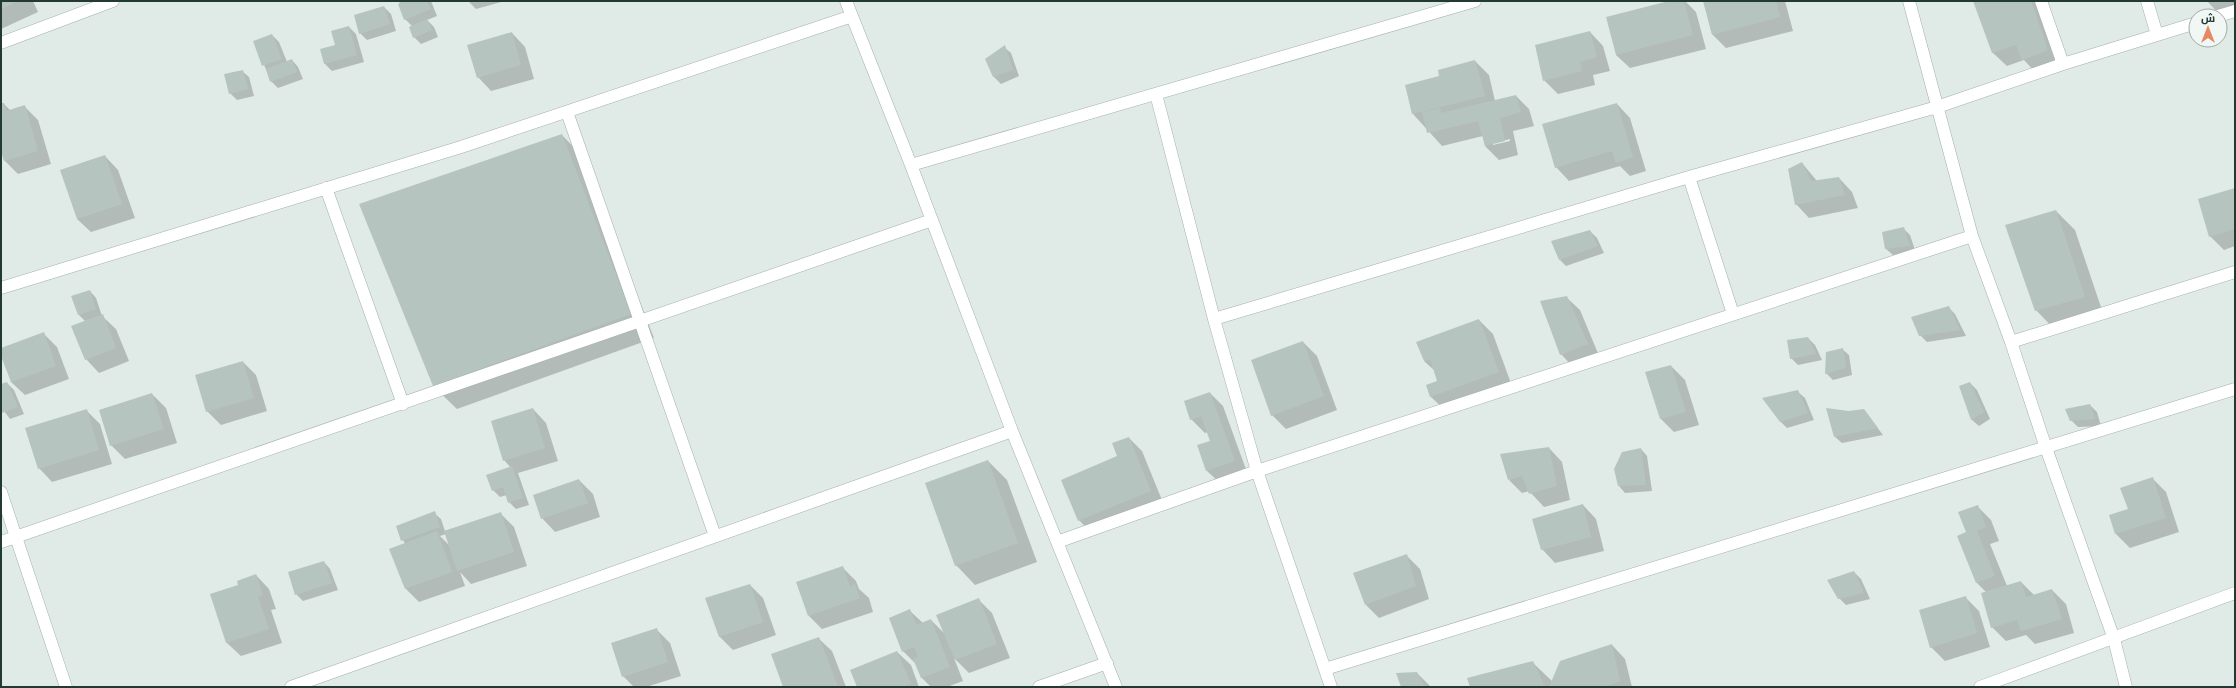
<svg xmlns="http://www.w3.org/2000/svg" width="2236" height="688" font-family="Karla,Cairo,sans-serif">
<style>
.shadow{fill:#0003;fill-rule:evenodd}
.building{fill:#b6c4bf}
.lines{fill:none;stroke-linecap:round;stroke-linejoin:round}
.minor-casing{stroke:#a3b1ad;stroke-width:13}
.minor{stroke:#fff;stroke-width:12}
</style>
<rect width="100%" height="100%" fill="#e0eae6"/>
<path class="shadow" d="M 1,1 L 33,1 L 38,12 L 1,29 Z
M 399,1 L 431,1 L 437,16 L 427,20 L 434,27 L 438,37 L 421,44 L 414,37 L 412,26 L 405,19 Z
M 468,1 L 505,1 L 476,9 Z
M 1673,1 L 1685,1 L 1696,12 L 1706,49 L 1630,68 L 1616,55 Z
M 1704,1 L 1785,1 L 1793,31 L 1726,48 L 1712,34 Z
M 1974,1 L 2038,1 L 2061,63 L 2036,73 L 2024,60 L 2007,66 L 1993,53 Z
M 2207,1 L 2235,1 L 2235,11 L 2221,16 Z
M 384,7 L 391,14 L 396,31 L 367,40 L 360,33 Z
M 349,27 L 356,34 L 364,62 L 332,71 L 325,64 L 322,49 L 336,46 Z
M 1590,32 L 1603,46 L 1610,71 L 1593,75 L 1595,85 L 1558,94 L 1544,80 Z
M 512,33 L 525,47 L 534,79 L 491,91 L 478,77 Z
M 272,35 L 279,42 L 287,62 L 292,60 L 298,67 L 303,79 L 278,88 L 271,81 L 254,42 Z
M 1004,47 L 1011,53 L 1019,76 L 1001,84 L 994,77 L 986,59 Z
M 1475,61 L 1489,75 L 1495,101 L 1516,96 L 1529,109 L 1534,126 L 1513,131 L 1518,155 L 1499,160 L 1485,146 L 1483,136 L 1442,146 L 1413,114 L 1441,77 ZM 1510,139 L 1510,141 L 1493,145 L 1493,143 Z
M 242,71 L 249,77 L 254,96 L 237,100 L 230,93 Z
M 1,104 L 4,104 L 11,111 L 24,106 L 38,120 L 51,164 L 18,174 L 5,161 L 1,148 Z
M 1617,104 L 1630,118 L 1646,171 L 1630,176 L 1620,166 L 1569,181 L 1556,167 Z
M 562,135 L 585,159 L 654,338 L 457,409 L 433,386 Z
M 105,156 L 118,170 L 135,218 L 91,232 L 77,219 Z
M 1802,163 L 1817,181 L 1839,178 L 1852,192 L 1858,208 L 1809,218 L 1796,204 Z
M 2235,189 L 2235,246 L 2224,250 L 2210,236 Z
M 2056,211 L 2075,230 L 2104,316 L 2055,330 L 2036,310 Z
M 1903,228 L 1910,235 L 1916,253 L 1893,255 L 1886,249 Z
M 1590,231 L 1597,238 L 1604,253 L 1566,266 L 1560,260 Z
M 90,291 L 96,298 L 102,316 L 116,329 L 129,361 L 99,373 L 86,359 L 86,322 L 78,314 Z
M 1566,297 L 1580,310 L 1600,358 L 1574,368 L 1561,354 Z
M 1948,307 L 1955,314 L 1966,336 L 1927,342 L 1920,335 Z
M 1479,320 L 1493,334 L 1512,386 L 1445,410 L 1431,397 L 1427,386 L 1439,382 L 1435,371 L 1424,361 Z
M 44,334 L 57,347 L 69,379 L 25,395 L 11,382 L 1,349 Z
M 1808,338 L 1815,345 L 1822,360 L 1798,365 L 1791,358 Z
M 1303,342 L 1317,356 L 1337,410 L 1286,429 L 1272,415 Z
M 1842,349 L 1849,355 L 1852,375 L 1833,380 L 1826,373 Z
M 243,362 L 256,375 L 267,411 L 221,425 L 207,411 Z
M 1671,366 L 1685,380 L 1699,425 L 1674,432 L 1661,419 Z
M 7,383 L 14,390 L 24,414 L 10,419 L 1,407 L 1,385 Z
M 1970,383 L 1977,390 L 1990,419 L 1979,426 L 1972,420 L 1961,387 Z
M 1798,392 L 1805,398 L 1814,420 L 1787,428 L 1780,421 Z
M 1210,393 L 1223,406 L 1248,475 L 1221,484 L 1207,471 L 1211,441 L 1208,432 L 1205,433 L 1191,419 Z
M 152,394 L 166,408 L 177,443 L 125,459 L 111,445 Z
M 2090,405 L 2097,412 L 2101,426 L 2078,427 L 2071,420 Z
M 533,409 L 546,423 L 558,461 L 518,473 L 529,505 L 516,509 L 509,502 L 507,495 L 500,497 L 493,490 L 511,468 L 504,460 Z
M 86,410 L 100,424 L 112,464 L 52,482 L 39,468 Z
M 1864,410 L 1883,435 L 1842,443 L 1835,437 L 1849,412 Z
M 1129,438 L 1142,451 L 1164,505 L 1092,534 L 1079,520 Z
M 1549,448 L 1562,462 L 1570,500 L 1544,507 L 1529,491 L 1522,493 L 1509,480 Z
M 1641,449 L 1647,456 L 1652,491 L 1625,493 L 1619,486 Z
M 988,461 L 1007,480 L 1037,562 L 975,585 L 956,565 Z
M 2153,479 L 2166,492 L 2179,532 L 2130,548 L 2116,534 L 2110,516 L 2129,510 Z
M 579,480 L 593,494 L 600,517 L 555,532 L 542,518 Z
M 1583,505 L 1596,519 L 1604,551 L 1555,563 L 1542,549 Z
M 1977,506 L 1991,520 L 1999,541 L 1990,544 L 2007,586 L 2021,582 L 2034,595 L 2052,590 L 2066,604 L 2074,633 L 2035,644 L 2026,635 L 2006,641 L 1992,627 L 1986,592 L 1977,583 L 1967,532 Z
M 434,513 L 441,519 L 445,531 L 501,514 L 514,527 L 527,566 L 471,584 L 460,572 L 465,586 L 419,602 L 406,589 L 391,549 L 405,544 L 397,526 ZM 446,534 L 450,546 L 440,536 Z
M 1407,556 L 1420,569 L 1429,599 L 1379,618 L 1366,605 Z
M 324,562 L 330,569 L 338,590 L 303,601 L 296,594 Z
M 842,567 L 856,581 L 859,589 L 869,598 L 873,612 L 822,629 L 809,616 Z
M 1854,572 L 1861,579 L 1870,599 L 1846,605 L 1839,598 Z
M 256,575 L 269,589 L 276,609 L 271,610 L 282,643 L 241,656 L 227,643 L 211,595 L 239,585 Z
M 750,585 L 763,598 L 776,635 L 733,650 L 719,636 Z
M 1965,597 L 1979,611 L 1990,647 L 1945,661 L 1931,647 Z
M 978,599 L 992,613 L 1010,658 L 969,673 L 954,658 L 963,681 L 947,687 L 931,687 L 922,678 L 916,664 L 903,651 L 910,611 L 923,623 L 931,620 L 945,634 Z
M 656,629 L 670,643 L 681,676 L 646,687 L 634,687 L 623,676 Z
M 818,638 L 832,651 L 846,687 L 784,687 Z
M 1612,645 L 1625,659 L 1632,687 L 1471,687 L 1532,662 L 1552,681 Z
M 897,652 L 911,665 L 919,687 L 858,687 Z
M 1417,673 L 1431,687 L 1402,687 Z"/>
<path class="building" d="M 1,1 L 19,1 L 1,9 Z
M 404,1 L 427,1 L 431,9 L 404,20 L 398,4 Z
M 1669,1 L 1684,1 L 1693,35 L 1616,55 L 1606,17 Z
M 1703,1 L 1776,1 L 1780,17 L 1712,35 Z
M 1973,1 L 2031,1 L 2048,50 L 2022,60 L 2016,45 L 1992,53 Z
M 384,6 L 390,24 L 359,34 L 354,15 Z
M 427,19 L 432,30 L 413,38 L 409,27 Z
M 349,26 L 357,55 L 324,64 L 320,49 L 335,45 L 331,31 Z
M 1590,31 L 1597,57 L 1580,62 L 1582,71 L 1543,81 L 1535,45 Z
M 512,32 L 521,65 L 477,78 L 467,45 Z
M 272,34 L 282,59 L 262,66 L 253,41 Z
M 1005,45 L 1013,70 L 993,77 L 985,59 Z
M 292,59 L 297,72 L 270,82 L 266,69 Z
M 1475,60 L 1485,96 L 1412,114 L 1405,85 L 1439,76 L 1438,70 Z
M 243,70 L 248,89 L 229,94 L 224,74 Z
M 1516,95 L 1521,112 L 1500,118 L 1505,141 L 1485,146 L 1478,121 L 1427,133 L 1422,112 L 1440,108 L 1441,113 Z
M 1,103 L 4,103 L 6,111 L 25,105 L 38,151 L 4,161 L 1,151 Z
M 1617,103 L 1633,157 L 1616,163 L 1612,151 L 1555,168 L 1542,124 Z
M 562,134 L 631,314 L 433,386 L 359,204 Z
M 105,155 L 122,204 L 77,219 L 60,170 Z
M 1802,162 L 1811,181 L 1839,177 L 1845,195 L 1795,205 L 1788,169 Z
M 2235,188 L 2235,229 L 2209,237 L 2198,199 Z
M 2056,210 L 2085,297 L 2035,311 L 2005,225 Z
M 1904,227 L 1910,246 L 1885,249 L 1882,232 Z
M 1590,230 L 1598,246 L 1559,260 L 1551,241 Z
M 90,290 L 96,309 L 78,315 L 71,296 Z
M 1567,296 L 1588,344 L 1560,355 L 1540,301 Z
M 1949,306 L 1960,330 L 1919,336 L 1911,317 Z
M 103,314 L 116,348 L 85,360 L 71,326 Z
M 1479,319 L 1499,372 L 1430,397 L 1426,385 L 1437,381 L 1430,359 L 1424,361 L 1416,342 Z
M 44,332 L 56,366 L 11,382 L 1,356 L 1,348 Z
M 1808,337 L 1816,354 L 1790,359 L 1787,340 Z
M 1303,341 L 1324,396 L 1271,416 L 1251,360 Z
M 1843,348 L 1846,368 L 1825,374 L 1826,352 Z
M 243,361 L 254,398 L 206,412 L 195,375 Z
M 1671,365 L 1686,412 L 1660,419 L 1645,372 Z
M 7,382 L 18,407 L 2,413 L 1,384 Z
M 1970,382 L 1984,412 L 1971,420 L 1959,386 Z
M 1798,390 L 1808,413 L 1780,422 L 1762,398 Z
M 1210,392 L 1235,461 L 1206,471 L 1197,445 L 1210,441 L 1201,416 L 1190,420 L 1184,401 Z
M 152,393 L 164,429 L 110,446 L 99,410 Z
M 2090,404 L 2095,419 L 2070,421 L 2065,409 Z
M 533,408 L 545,448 L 503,461 L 491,421 Z
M 1826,408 L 1849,411 L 1864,409 L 1878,428 L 1834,437 Z
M 87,409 L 99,450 L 38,469 L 25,428 Z
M 1129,437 L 1151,491 L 1078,521 L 1061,480 L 1117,456 L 1112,443 Z
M 1549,447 L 1557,486 L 1529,494 L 1522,476 L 1508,480 L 1500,454 Z
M 1641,448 L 1646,485 L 1618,486 L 1614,469 L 1622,452 Z
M 988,460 L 1018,543 L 955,566 L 925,483 Z
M 512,466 L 523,498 L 508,503 L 503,487 L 492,491 L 486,475 Z
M 2153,477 L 2166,518 L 2115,534 L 2109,515 L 2128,509 L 2120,488 Z
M 579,479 L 588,503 L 541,519 L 533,495 Z
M 1583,504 L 1591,537 L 1541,550 L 1532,519 Z
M 1978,505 L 1986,527 L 1977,531 L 1995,576 L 1976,583 L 1957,536 L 1966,532 L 1958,512 Z
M 435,511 L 440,527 L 401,541 L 396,526 Z
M 501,512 L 514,552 L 457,571 L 444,531 Z
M 437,531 L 452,572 L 405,589 L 389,549 Z
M 1407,554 L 1416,586 L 1365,605 L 1353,573 Z
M 324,561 L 332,583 L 295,595 L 288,572 Z
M 843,566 L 850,586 L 855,584 L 860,598 L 808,616 L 796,582 Z
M 1854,571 L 1864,593 L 1838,599 L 1827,580 Z
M 256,574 L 263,595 L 258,597 L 269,629 L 226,643 L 210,594 L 238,585 L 237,581 Z
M 2021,581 L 2026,597 L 2052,589 L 2062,619 L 2021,631 L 2017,620 L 1991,628 L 1981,593 Z
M 750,584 L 763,622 L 719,637 L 705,598 Z
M 1966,596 L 1977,633 L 1930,648 L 1919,610 Z
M 979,598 L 997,644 L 955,660 L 936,615 Z
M 910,609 L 916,625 L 931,619 L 950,667 L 921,678 L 913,659 L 918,657 L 914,647 L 902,652 L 889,618 Z
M 657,628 L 668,662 L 622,677 L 611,643 Z
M 819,637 L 838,687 L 783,687 L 771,654 Z
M 1612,644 L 1620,681 L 1604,687 L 1549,687 L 1560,661 Z
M 897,651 L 911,684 L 902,687 L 857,687 L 850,670 Z
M 1533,661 L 1545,687 L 1470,687 L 1467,678 Z
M 1417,672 L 1425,687 L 1401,687 L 1396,673 Z"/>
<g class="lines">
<defs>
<path id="minor" d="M 846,1 L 911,165 L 1012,431 L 1116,687
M 1909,1 L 1972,236 L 2011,342 L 2045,445 L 2114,639 L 2126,687
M 2041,1 L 2063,64
M 2147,1 L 2157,35
M 2218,16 L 2235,11
M 1,43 L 113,1
M 1156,94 L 1214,319 L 1257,471 L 1331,687
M 567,112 L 715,536
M 911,165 L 1475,1
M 1689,177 L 1733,314
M 326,188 L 403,404
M 1,288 L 461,147 L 852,16
M 1214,319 L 1689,177 L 1937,107 L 2063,64 L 2196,23
M 2011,342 L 2235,272
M 1,492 L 66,687
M 1,542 L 932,220
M 1057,542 L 1257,471 L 1972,236
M 1325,669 L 2235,389
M 291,687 L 1012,431
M 1039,687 L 1107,663
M 1980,687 L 2235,593"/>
</defs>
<use href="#minor" class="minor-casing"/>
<use href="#minor" class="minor"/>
</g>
<rect width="2236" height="688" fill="none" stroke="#223934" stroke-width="4"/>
<g transform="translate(2208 28)"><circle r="19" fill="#f0f7f4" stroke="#9eaba7"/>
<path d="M0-3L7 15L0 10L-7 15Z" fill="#e68862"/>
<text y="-6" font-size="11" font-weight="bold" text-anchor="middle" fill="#223934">ش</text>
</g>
</svg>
